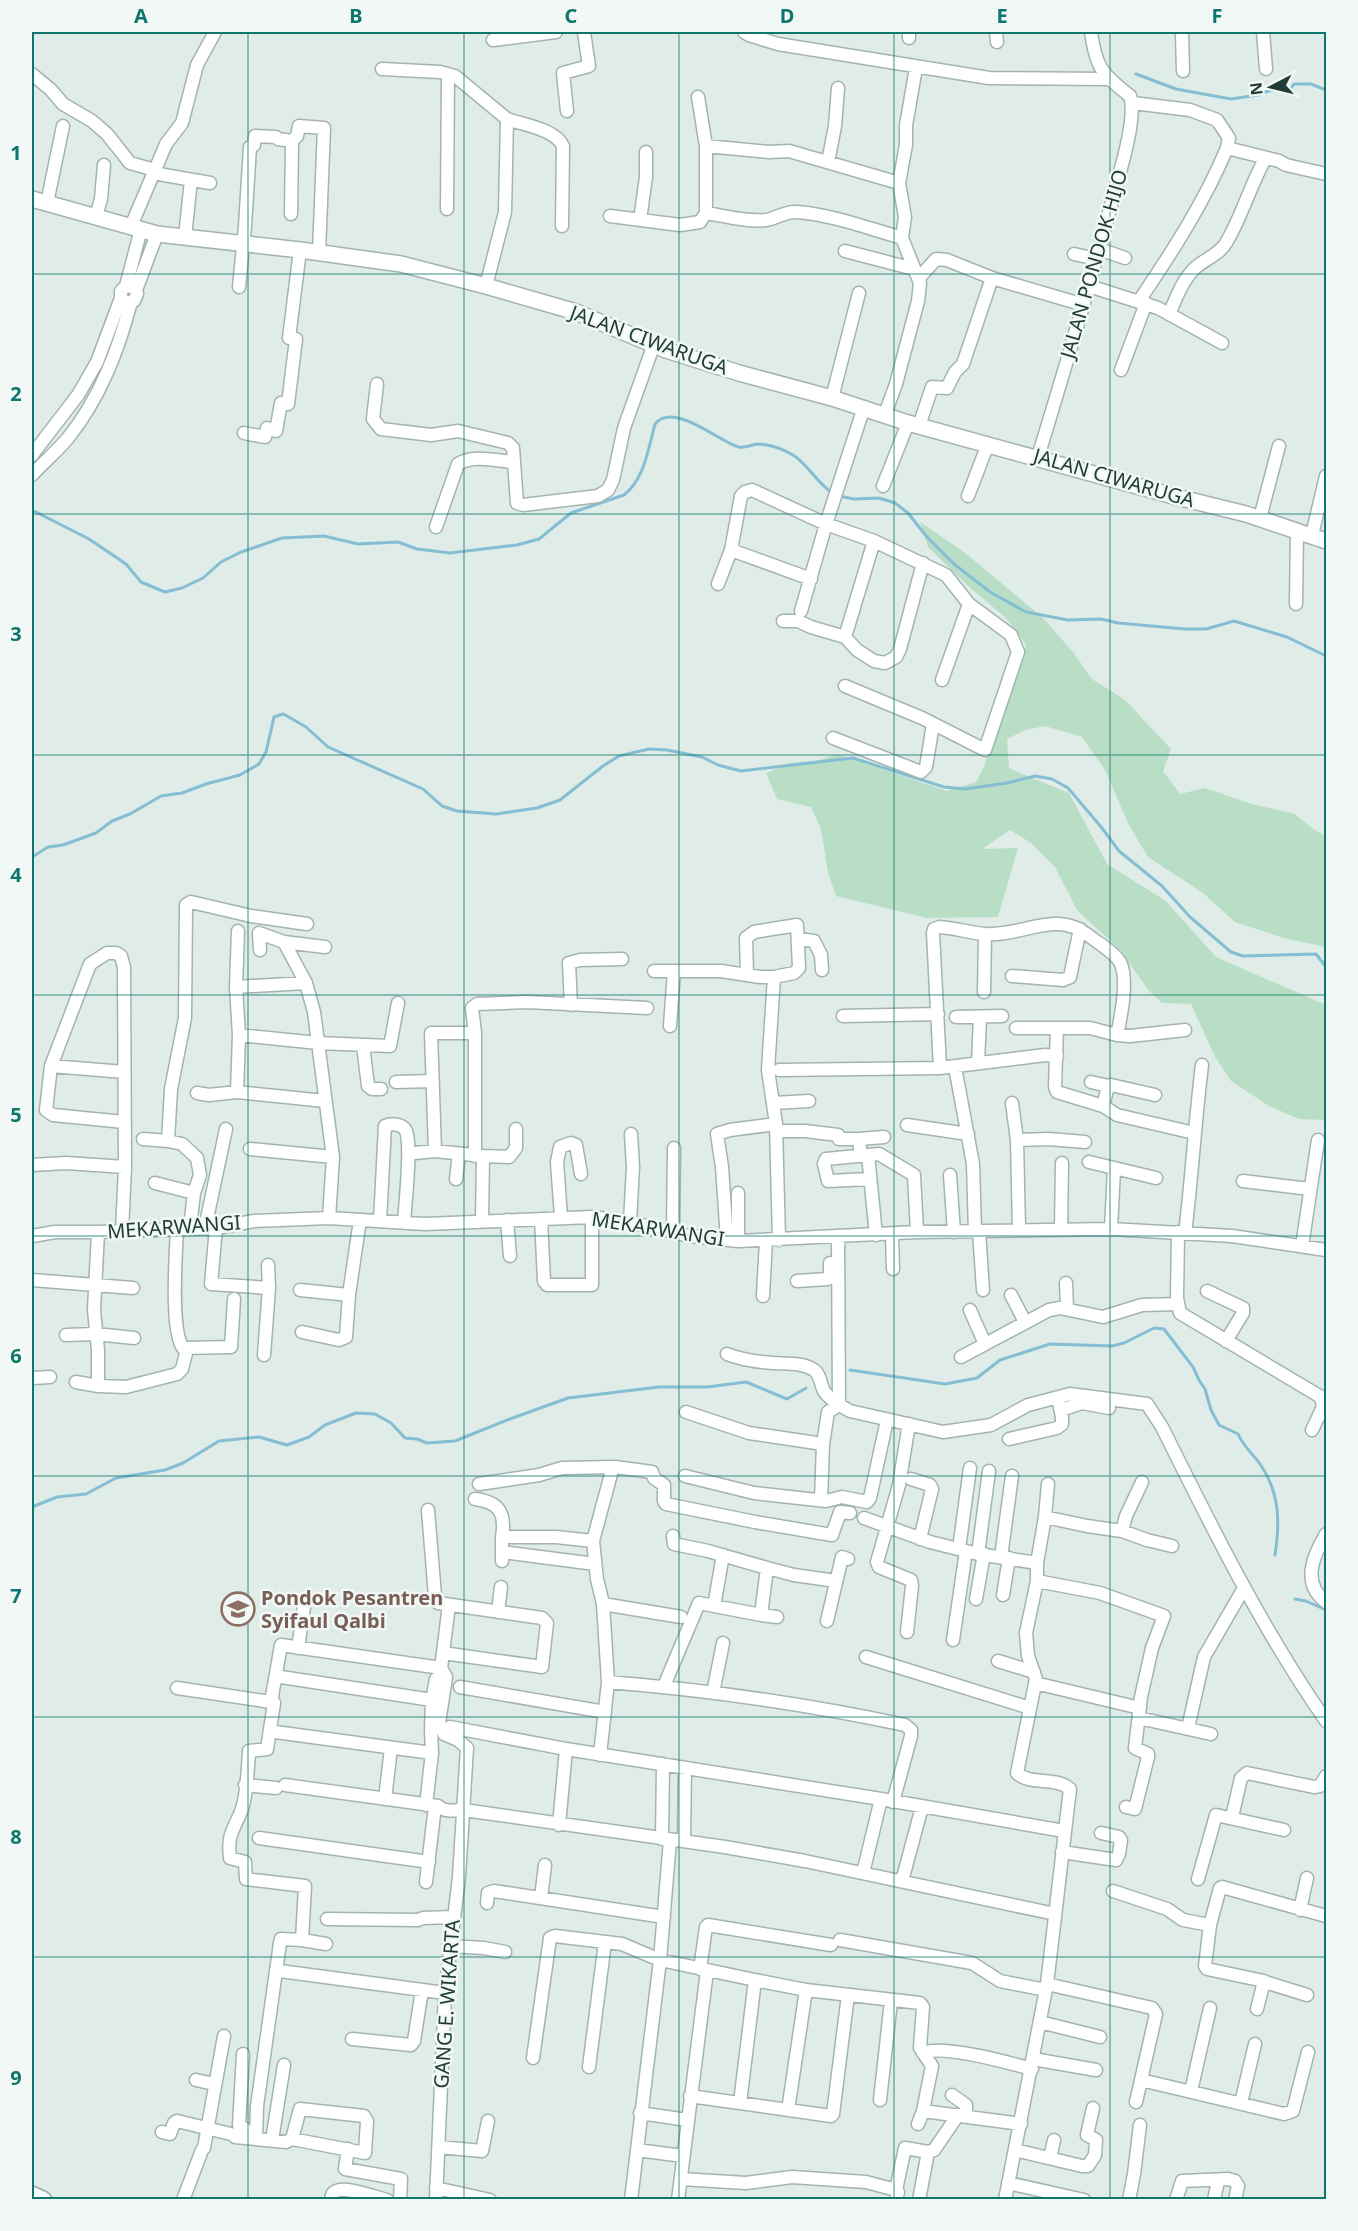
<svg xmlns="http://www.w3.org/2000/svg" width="1358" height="2231" font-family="'Noto Sans',sans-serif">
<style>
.green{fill:#b8dec6}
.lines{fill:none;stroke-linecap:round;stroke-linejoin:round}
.stream{stroke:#85bed3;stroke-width:3}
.minor-casing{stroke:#a3b4b0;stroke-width:15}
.tertiary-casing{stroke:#a3b4b0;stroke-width:18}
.secondary-casing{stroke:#9eb8b1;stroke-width:20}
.minor{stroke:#fff;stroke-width:12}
.tertiary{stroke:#fff;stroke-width:15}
.secondary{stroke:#fff;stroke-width:16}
.grid{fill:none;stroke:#0f766e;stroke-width:1.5;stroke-opacity:0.55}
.labels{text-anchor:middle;stroke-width:5;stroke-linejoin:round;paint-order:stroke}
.street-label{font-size:20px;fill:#203c38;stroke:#f1f8f5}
.education-label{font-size:20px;font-weight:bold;fill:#785e54;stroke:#f1f8f5;text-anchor:start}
.neatline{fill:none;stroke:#0f766e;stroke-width:2}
.grid-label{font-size:20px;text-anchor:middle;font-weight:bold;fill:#0f766e}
</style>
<rect width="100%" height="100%" fill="#e0ece8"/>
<path class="green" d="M 920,522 L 964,552 L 1043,618 L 1073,652 L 1092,679 L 1125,700 L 1171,749 L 1163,771 L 1180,794 L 1205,788 L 1252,804 L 1295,814 L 1313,829 L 1326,836 L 1326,947 L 1284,938 L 1235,922 L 1203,893 L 1148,857 L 1129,825 L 1105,770 L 1082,737 L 1045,726 L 1025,730 L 1007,739 L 1009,768 L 1069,793 L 1107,864 L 1166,901 L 1216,957 L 1326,1005 L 1326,1120 L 1299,1119 L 1269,1106 L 1231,1081 L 1215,1057 L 1191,1004 L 1162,1003 L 1149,991 L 1121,951 L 1077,910 L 1055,867 L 1031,843 L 1010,830 L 982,849 L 1018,848 L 998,917 L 927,918 L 836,896 L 828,873 L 821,829 L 811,807 L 777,799 L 766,773 L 790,763 L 820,760 L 837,754 L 947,791 L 976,782 L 983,769 L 1026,645 L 1006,618 L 968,586 L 928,547 Z"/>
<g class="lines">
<path class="stream" d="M 1136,74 L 1176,89 L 1231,99 L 1258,95 L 1271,90 L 1289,91 L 1294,84 L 1311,84 L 1326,90
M 839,496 L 854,499 L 879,498 L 895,503 L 908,513 L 927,537 L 954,564 L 990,592 L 1026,612 L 1068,620 L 1101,619 L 1118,623 L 1185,629 L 1206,629 L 1234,621 L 1287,637 L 1326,656
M 32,510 L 89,539 L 126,564 L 141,582 L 165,592 L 182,588 L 203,578 L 221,562 L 241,552 L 282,538 L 324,536 L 358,544 L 398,542 L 417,549 L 450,553 L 517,545 L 539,539 L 571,513 L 624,495 C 645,478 648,449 655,424 C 674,401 719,442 739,447 C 745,448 751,445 757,444 C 769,444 783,449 793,455 C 809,465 817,484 833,493
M 32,857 L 48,847 L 63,845 L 96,833 L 112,821 L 130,814 L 161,796 L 182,793 L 206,784 L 240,775 L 259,764 L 266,752 L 274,717 L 283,714 L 287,716 L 306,727 L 328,747 L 423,789 L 442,806 L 457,811 L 496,814 L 537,808 L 560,800 L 603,766 L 619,756 L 649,749 L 667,750 L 702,757 L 718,765 L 741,771 L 853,758 L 944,787 L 965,789 L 1007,783 L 1035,776 L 1052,779 L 1068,788 L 1102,828 L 1119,851 L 1162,886 L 1190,917 L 1231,952 L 1243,956 L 1316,954 L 1326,967
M 850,1370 L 945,1384 L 977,1378 L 1000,1360 L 1050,1344 L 1112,1346 L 1124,1343 L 1154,1328 L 1164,1329 L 1193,1367 L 1199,1380 L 1205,1389 L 1211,1410 L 1219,1425 L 1238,1434 C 1243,1446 1253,1454 1260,1464 C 1280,1493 1280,1522 1275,1555
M 32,1507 L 57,1497 L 86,1494 L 116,1478 L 165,1470 L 183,1463 L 219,1441 L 259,1437 L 287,1445 L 309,1437 L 325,1425 L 356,1413 L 375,1414 L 391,1423 L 405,1438 L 417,1439 L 427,1443 L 455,1441 L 510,1419 L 568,1398 L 659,1387 L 707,1387 L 746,1382 L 787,1399 L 806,1388
M 1295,1599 L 1306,1601 L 1326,1610"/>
<defs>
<path id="minor" d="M 744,32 L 749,35 L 778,44 L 989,78 L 1108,79
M 909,32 L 909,38
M 996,32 L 997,42
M 1182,32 L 1183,71
M 1263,32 L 1266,69
M 493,40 L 556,32
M 382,69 L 440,72 L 455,76 L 507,119 L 505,212 L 486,286
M 32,74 L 51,90 L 63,104 L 92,121 L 107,134 L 130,163 L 155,170
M 698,97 L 706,146
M 1133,103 L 1190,110 L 1217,120 L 1229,138 L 1227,148 L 1279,161 L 1286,165 L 1326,174
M 567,111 L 563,73 L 589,66 L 584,32
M 507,119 C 524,125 555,129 563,146 L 562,226
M 292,141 L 297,136 L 299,126 L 324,128 L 319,252
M 828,162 L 835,126 L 838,88
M 153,173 L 210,183
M 899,183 L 906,145 L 906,125 L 916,68
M 47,203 L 63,126
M 447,209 L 448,74
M 706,213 L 706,146 L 769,152 L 789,151 L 899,183 L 905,217 L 902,238
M 96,216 L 101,199 L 104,165
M 610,216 L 680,225 L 700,222 L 706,213 C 725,216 747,222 766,220 C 778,218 785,211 797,212 C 833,215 868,228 902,238 L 920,283 L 918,301 L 896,384 L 885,414
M 640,220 L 646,177 L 646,152
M 131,226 L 166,144 L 182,123 L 197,65 L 215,32
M 185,237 L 191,180
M 1099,249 L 1125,258
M 845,251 L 914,269
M 1074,254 L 1096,259
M 919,278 L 936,259 L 947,260 L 992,278 L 1084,305
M 126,286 L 141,229
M 1089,286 L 1158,308 L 1222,343
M 239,287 L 245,226 L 250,147 L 254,145 L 255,136 L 276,137 L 278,139 L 292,141 L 291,214
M 136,290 L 133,287 L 126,286 L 121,291 L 121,298 L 127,303 L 134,301 L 137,294 L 136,290 L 157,234
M 1139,301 C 1172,252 1204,203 1227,148
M 1169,314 C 1176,299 1182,281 1194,269 C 1203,260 1220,254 1226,243 C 1242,216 1250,186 1265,159
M 1121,370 L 1146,303
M 377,384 L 373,419 L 381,429 L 431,435 L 458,431 L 508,443 L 513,448 L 517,503 L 523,505 L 598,496 L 608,490 L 613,480 L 624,428 L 654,344
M 832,398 L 859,293
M 919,426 L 932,387 L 947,388 L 955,372 L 963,364 L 992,278
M 244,433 L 265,437 L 267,428 L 276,431 L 281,403 L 288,404 L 296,339 L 289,338 L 300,250
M 32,455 L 78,395 L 97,362 L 121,298
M 1038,457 C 1065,368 1092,280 1115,190 C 1121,168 1137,117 1130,96 C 1102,74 1096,68 1091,32
M 32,475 C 43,463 57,451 68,438 C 100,398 118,351 131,302
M 883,486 L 908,423
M 968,496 L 988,444
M 1260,518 L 1279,446
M 436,527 L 458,464 C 474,454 496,461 514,462
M 1312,535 L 1326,476
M 731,550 L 811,579
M 718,584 L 731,550 L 741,496 L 745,492 L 752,490 L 826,524 L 874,541 L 946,575 L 969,604 L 1011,635 L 1018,652 L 985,750 L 922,718 L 845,686
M 1296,604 L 1297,530
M 801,611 L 826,524 L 864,407
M 783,621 L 798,621 L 811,627 L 845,637 L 857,650 L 874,661 L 885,663 L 896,657 L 900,649 L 923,563
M 845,637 L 874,541
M 942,680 L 969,604
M 833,738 L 921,772 L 926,767 L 933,724
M 798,939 L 814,941 L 821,955 L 822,970
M 284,942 L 325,947
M 260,950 L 259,933 L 284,942 L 306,983 L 314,1012 L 333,1157 L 329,1218
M 654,971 L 721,971 L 760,977 L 774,977
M 747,975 L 746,938 L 754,932 L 797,925 L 799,968 L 794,973 L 774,977 L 768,1070 L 776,1124 L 779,1240
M 1012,976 L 1063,980 L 1070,977 L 1080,929
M 236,987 L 238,931
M 984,992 L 985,934
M 571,1005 L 569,963 L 580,960 L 622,959
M 843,1016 L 938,1014
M 956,1017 L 1002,1016
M 670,1026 L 674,971
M 1016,1028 L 1090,1028 L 1117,1035 L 1130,1036 L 1185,1030
M 1057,1028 L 1055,1087 L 1057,1092 L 1103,1106 L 1117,1115 L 1190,1132 L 1194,1135
M 475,1033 L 472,1008 L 477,1004 L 527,1002 L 647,1008
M 239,1035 L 318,1043 L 390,1046 L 398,1003
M 363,1045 L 368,1086 L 372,1089 L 381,1089
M 978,1063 L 980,1017
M 51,1066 L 124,1072
M 955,1067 L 973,1164 L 975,1231
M 940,1068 L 933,933 L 934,929 L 940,927 C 955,928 970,933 985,934 C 1009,936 1031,925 1054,924 C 1070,923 1080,929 1092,938 C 1101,945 1114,952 1120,962 C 1129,979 1121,1017 1117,1035
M 779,1070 L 940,1068 L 1045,1055 L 1057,1056
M 396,1082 L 433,1081
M 1091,1082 L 1108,1086
M 237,1092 L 239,1035 L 236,987 L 306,983
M 197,1093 L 209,1095 L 237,1092 L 325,1101
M 773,1103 L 809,1101
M 1012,1103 L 1017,1140 L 1019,1229
M 1103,1106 L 1108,1086 L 1111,1085 L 1155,1095
M 907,1125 L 968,1134
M 776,1131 L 805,1131 L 838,1135 L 839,1139 L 859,1139 L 861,1156
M 143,1139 L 168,1141
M 859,1139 L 884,1137
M 1017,1140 L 1049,1139 L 1085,1142
M 250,1149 L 333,1157
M 435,1151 L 431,1033 L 475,1033 L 475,1156
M 415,1153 L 435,1151 L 483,1156 L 482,1221
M 868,1155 L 826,1159 L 824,1164 L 828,1181 L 870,1179
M 483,1156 L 509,1157 L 516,1148 L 516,1129
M 1089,1162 L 1156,1178
M 32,1165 L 66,1163 L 125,1167
M 950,1175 L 954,1232
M 456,1179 L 459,1154
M 1243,1181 L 1310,1189
M 155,1183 L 194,1193
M 738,1193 L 738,1241
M 561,1217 L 557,1162 L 560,1147 L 571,1143 L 576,1145 L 581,1174
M 541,1219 L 544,1281 L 547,1285 L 592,1285 L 592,1217
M 507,1220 L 510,1256
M 380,1221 L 385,1126 C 391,1123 403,1124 406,1131 C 412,1147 405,1204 404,1223
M 630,1222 L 633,1167 L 631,1134
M 190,1227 L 194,1193 L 200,1175 L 197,1158 L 182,1144 L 168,1141 L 171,1089 L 185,1018 L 186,905 L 191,902 L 251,916 L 307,924
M 177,1228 C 176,1253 170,1330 183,1348 L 231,1347 L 234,1299
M 205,1228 L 226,1129
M 216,1228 L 211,1284 L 269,1288 L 264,1355
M 1061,1228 L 1062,1163
M 1111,1229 L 1114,1169
M 122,1231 L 125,1167 L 124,967 L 121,956 L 116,953 L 107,953 L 90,964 L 51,1066 L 46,1110 L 53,1115 L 124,1122
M 979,1231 L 983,1290
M 98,1232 L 94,1310 L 98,1350 L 98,1386 L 126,1387 L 177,1374 L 182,1369 L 187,1349
M 1178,1232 L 1177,1298 L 1180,1313 L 1321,1397 L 1323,1407 L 1312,1430
M 673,1233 L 674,1148
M 1185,1233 C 1192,1177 1195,1121 1202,1065
M 892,1234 L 893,1269
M 876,1235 L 868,1155 L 879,1154 L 914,1175 L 917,1232
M 32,1236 L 55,1232 L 98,1232 L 216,1228 L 254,1221 L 329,1218 L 425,1224 L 592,1217 L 630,1222 L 689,1236 L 738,1241 L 917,1232 L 1111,1229 L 1232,1236 L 1326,1250
M 838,1237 L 839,1405
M 727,1240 L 722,1167 L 717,1134 L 730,1130 L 776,1124
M 1302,1246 L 1318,1140
M 268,1265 L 269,1288
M 32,1280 L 133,1288
M 797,1281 L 828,1279 L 830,1277 L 830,1263
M 1066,1283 L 1067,1309
M 300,1290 L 349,1295
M 1207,1291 L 1243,1308 L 1243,1313 L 1226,1341
M 1011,1295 L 1025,1322
M 763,1296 L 766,1240
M 970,1310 L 985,1344
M 302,1332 L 339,1340 L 346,1337 L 349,1295 L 360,1220
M 66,1335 L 96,1334 L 134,1338
M 727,1354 C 742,1360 757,1362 773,1363 C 786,1364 802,1362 814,1370 C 821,1375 820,1384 824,1391 C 830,1400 841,1406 850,1411 L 943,1432 L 991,1425 L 1028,1405 L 1070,1394 L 1147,1404 L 1162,1427 C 1212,1528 1262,1629 1326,1721
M 961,1357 L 1049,1310 L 1060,1308 L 1103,1317 L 1142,1305 L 1178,1304
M 32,1378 L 50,1377
M 76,1382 L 98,1386
M 1061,1410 L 1082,1403 L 1109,1408
M 686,1412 L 749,1433 L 823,1444
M 1009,1439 L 1057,1428 L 1062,1424 L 1062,1417 L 1058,1398
M 685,1476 L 754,1493 L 826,1501 L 842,1497 L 867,1502 L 870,1498 L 887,1420
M 911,1479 L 930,1485 L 932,1489 L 920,1539
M 479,1484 L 539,1475 L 562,1468 L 615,1467 L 652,1472 L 654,1478 L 664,1485 L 664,1501 L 666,1504 L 755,1522 L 832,1535 L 840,1512 L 850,1513
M 475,1499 C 499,1502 506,1513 502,1537
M 821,1500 L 823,1444 L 828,1412 L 839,1405
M 428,1510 L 435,1596 L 438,1603 L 542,1618 L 547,1623 L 542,1667 L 443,1653
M 1045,1517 L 1087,1526 L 1122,1531 L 1147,1540 L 1172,1546
M 864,1518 L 930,1542 L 978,1554 L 1037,1563 L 1037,1581 L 1026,1633 L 1028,1656 L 1036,1679 L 1017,1773 C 1030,1786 1056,1776 1070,1789 L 1047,1984 L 1005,2200
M 1122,1531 L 1126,1516 L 1142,1482
M 1326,1534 C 1313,1556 1301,1583 1326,1602
M 673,1536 L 674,1544 L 708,1551 L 767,1568
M 959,1549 L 970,1468
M 502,1552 L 595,1564
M 978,1554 L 989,1471
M 1001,1557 L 1012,1476
M 502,1561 L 502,1537 L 556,1537 L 593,1541
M 1037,1563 L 1045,1517 L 1048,1484
M 1037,1581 L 1100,1593 L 1164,1616 L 1152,1648 L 1141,1697 L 1135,1748 L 1148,1754 L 1148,1757 L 1135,1809 L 1126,1807
M 1003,1595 L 1009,1558
M 976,1599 L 984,1554
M 603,1604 L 681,1617
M 714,1606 L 723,1555
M 498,1612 L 501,1587
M 761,1615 L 767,1568 L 794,1575 L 836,1581
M 827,1621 L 842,1557 L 848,1559
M 907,1632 L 912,1586 L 911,1580 L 879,1567 L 877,1562 L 899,1485 L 909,1424
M 953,1640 L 966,1551
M 298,1648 L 304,1607
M 866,1657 L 1030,1708
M 998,1661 L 1034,1672
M 281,1677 L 432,1700
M 608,1682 C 708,1690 806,1704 905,1725 L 911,1730 L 911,1736 L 893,1802
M 1035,1683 L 1140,1708
M 664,1686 L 699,1603 L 761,1615 L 777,1617
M 460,1687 L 605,1712
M 177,1688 L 271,1702
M 713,1693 L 723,1643
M 1139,1718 L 1211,1734
M 450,1727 L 566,1749 L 881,1799 L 1064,1831
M 1188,1728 L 1204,1657 L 1244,1588
M 275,1732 L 432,1753
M 600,1755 L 608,1682 L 603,1604 L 597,1579 L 593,1541 L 611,1474
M 245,1785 L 276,1788
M 285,1785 L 438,1806 C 446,1813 455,1810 464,1810 L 725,1847 L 805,1861 L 1055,1914
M 385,1799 L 391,1748
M 426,1805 L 432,1753 L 431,1730 L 432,1700 L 436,1679
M 1232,1817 L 1241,1778 L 1247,1773 L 1314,1787 L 1320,1786 L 1326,1776
M 559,1825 L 566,1749
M 259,1838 L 429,1862
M 662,1839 L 663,1764
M 684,1841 L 685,1768
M 1062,1852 L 1116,1860 L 1119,1854 L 1121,1840 L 1119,1837 L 1101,1833
M 863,1873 L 881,1799
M 1198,1879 L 1216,1815 L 1284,1830
M 902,1881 L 922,1807
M 426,1882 L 435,1806
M 1113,1891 L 1167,1909 L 1183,1920 L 1210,1925
M 541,1898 L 545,1865
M 487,1903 L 488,1893 L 494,1891 L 664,1917
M 1300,1910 L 1307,1878
M 327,1919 L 418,1920 L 423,1918 L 453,1917
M 302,1940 L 305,1886 L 246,1879 L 245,1862 L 230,1858 C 227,1833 234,1830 242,1809 C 247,1794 248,1767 249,1751 L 267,1749 L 274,1703 L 271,1702 L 281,1645 L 441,1668
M 840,1940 L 972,1963 L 1000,1981 L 1046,1990
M 449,1946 L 484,1948 L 505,1952
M 700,1969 L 706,1927 L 708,1925 L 831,1945
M 280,1971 L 445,1993
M 1265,1982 L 1307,1995
M 1047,1984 L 1152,2008 L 1156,2014 L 1136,2102
M 1257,2009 L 1264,1981 L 1207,1969 L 1205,1966 L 1210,1925 L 1220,1888 L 1222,1887 L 1326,1916
M 1040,2022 L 1100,2037
M 352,2039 L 411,2045 L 414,2041 L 422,1990
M 923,2053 C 941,2044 1010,2063 1032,2069
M 243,2054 L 239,2125 L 245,2129 L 244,2138
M 533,2058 L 550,1938 L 555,1936 L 622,1944 L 660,1960 L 755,1980 L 806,1990 L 920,2003 L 923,2007 L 920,2048 L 932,2066 L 923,2111 L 918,2124
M 1033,2059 L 1096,2070
M 589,2067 L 605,1942
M 196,2080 L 214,2084
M 1141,2080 L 1284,2114 L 1293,2111 L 1308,2052
M 1191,2091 L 1210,2008
M 952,2095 L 966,2105 L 966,2116
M 690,2096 L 831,2116 L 833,2114 L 848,1995
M 880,2100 L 891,2001
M 740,2103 L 755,1980
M 1241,2103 L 1255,2044
M 788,2110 L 806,1990
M 923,2111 L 1021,2124
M 640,2113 L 687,2120
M 162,2132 L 170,2134 L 174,2123 L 177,2121 L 235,2135 L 235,2137 L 286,2142 L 292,2139 L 365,2153 L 367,2121 L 364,2116 L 300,2109 L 292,2139
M 256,2139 L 257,2106 L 280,1943 L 281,1939 L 302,1940 L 326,1944
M 272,2140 L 284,2065
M 439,2147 L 482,2151 L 488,2121
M 348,2149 L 345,2169 L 401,2179 L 400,2200
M 637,2150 L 683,2156
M 1015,2150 L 1082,2166 L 1088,2166 L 1095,2155 L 1096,2140 L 1087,2135 L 1093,2108
M 928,2152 L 934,2150 L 958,2115
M 1050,2158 L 1054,2140
M 681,2179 L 746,2183 L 792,2177 L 866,2182 L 896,2190
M 1008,2183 L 1084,2200
M 436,2188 L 490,2200
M 183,2200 L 202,2150 L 204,2148 L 224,2036
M 331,2200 C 332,2196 331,2193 336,2191 C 347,2186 374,2197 387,2200
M 436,2200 L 445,1993 L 459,1877 L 467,1748 L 458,1740 L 444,1734 L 439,1723 L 446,1677 L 441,1668 L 449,1605
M 631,2200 L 660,1960 L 670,1840
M 678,2200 L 707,1971
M 896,2200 L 898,2192 L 896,2190 L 905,2148 L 928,2152 L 919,2200
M 1129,2200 L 1134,2174 L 1140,2125
M 1176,2200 L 1182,2181 L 1228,2179 L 1235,2181 L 1238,2186 L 1235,2200
M 1214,2200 L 1218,2181"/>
<path id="tertiary" d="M 32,199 L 157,234 L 300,250 L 401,264 L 486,286 L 576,312 L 666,350 L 739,373 L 832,398 L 908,423 L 1181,498 L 1246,514 L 1326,541"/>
<path id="secondary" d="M 32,2195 L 43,2200"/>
</defs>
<use href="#minor" class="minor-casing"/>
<use href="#tertiary" class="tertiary-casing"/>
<use href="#secondary" class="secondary-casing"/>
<use href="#minor" class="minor"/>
<use href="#tertiary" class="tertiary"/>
<use href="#secondary" class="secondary"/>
</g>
<path class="grid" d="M 248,32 L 248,2200M 464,32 L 464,2200M 679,32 L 679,2200M 894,32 L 894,2200M 1110,32 L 1110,2200M 32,274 L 1326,274M 32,514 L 1326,514M 32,755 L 1326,755M 32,995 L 1326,995M 32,1236 L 1326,1236M 32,1476 L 1326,1476M 32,1717 L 1326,1717M 32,1957 L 1326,1957"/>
<defs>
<symbol id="school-ring" viewBox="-11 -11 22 22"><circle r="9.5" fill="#f1f8f5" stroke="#8d6e63" stroke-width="1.5"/><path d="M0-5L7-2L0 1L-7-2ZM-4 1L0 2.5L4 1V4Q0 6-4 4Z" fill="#8d6e63"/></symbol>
</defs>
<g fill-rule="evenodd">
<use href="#school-ring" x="219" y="1590" width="38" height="38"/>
</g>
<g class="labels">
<g class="street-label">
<text transform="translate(1094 264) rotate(-74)" y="7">JALAN PONDOK HIJO</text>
<text transform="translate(649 340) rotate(20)" y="7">JALAN CIWARUGA</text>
<text transform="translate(1114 478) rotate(16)" y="7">JALAN CIWARUGA</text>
<text transform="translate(174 1227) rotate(-4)" y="7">MEKARWANGI</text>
<text transform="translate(658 1229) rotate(9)" y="7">MEKARWANGI</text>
<text transform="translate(447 2004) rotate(-86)" y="7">GANG E. WIKARTA</text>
</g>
<g class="education-label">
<text x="261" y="1605">Pondok Pesantren<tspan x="261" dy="23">Syifaul Qalbi</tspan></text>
</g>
</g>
<rect width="1358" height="2231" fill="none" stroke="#f1f8f5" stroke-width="66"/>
<g transform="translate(1271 87) rotate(263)" stroke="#f1f8f5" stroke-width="4.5" paint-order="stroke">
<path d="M0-4.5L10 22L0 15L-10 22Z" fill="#203c38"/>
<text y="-9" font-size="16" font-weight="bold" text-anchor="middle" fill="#203c38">N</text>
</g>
<rect x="33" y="33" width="1292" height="2165" class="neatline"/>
<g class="grid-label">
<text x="141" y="23">A</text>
<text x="356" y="23">B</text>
<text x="571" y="23">C</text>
<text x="787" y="23">D</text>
<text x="1002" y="23">E</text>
<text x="1217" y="23">F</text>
<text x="16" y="160">1</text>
<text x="16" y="401">2</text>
<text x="16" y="641">3</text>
<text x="16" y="882">4</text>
<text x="16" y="1122">5</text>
<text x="16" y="1363">6</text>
<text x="16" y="1603">7</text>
<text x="16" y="1844">8</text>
<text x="16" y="2085">9</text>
</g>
</svg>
